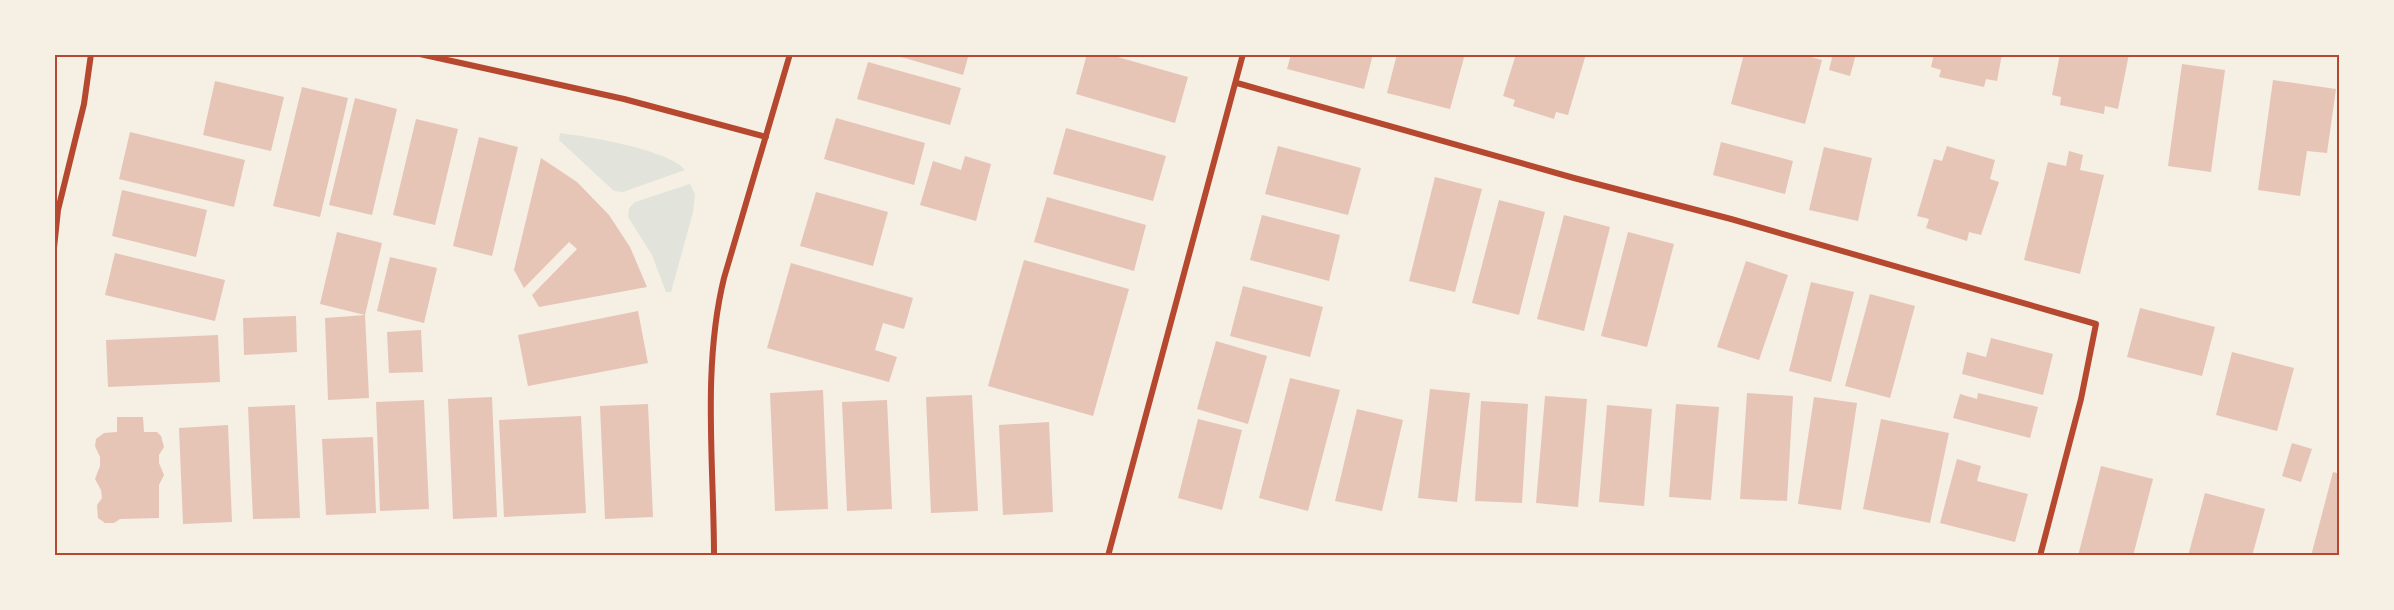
<svg xmlns="http://www.w3.org/2000/svg" width="2394" height="610" font-family="Poppins,sans-serif">
<style>
.green{fill:#e2e4dc}
.building{fill:#e6c5b7}
.lines{fill:none;stroke-linecap:round;stroke-linejoin:round}
.minor{stroke:#b5482f;stroke-width:6}
.neatline{fill:none;stroke:#b5482f;stroke-width:2}
</style>
<rect width="100%" height="100%" fill="#f6efe4"/>
<path class="green" d="M 560,133 C 586,136 670,150 685,170 L 623,192 L 614,191 L 559,140 Z
M 690,184 L 695,194 L 693,212 L 671,292 L 666,292 L 652,255 L 628,217 L 629,208 L 635,202 Z"/>
<path class="building" d="M 891,54 L 969,54 L 963,75 Z
M 1087,54 L 1107,54 L 1188,77 L 1175,123 L 1076,94 Z
M 1291,54 L 1373,54 L 1364,89 L 1287,69 Z
M 1397,54 L 1465,54 L 1450,109 L 1387,93 Z
M 1516,54 L 1586,54 L 1568,115 L 1556,112 L 1554,119 L 1513,106 L 1515,100 L 1503,96 Z
M 1744,54 L 1800,54 L 1822,60 L 1805,124 L 1731,104 Z
M 1833,54 L 1856,54 L 1850,76 L 1829,70 Z
M 1934,54 L 2002,54 L 1997,81 L 1986,79 L 1984,87 L 1939,77 L 1941,70 L 1931,67 Z
M 2060,54 L 2129,54 L 2118,109 L 2105,106 L 2104,114 L 2060,105 L 2061,97 L 2052,95 Z
M 868,62 L 961,88 L 950,125 L 857,99 Z
M 2182,64 L 2225,70 L 2211,172 L 2168,166 Z
M 2273,80 L 2336,89 L 2327,153 L 2307,151 L 2300,196 L 2258,190 Z
M 215,81 L 284,97 L 271,151 L 203,135 Z
M 302,87 L 348,98 L 320,217 L 273,206 Z
M 355,98 L 397,109 L 372,215 L 329,205 Z
M 836,118 L 925,143 L 914,185 L 824,159 Z
M 416,119 L 458,129 L 435,225 L 393,215 Z
M 1066,128 L 1166,156 L 1153,201 L 1053,174 Z
M 130,132 L 245,160 L 234,207 L 119,179 Z
M 479,137 L 518,147 L 492,256 L 453,246 Z
M 1721,142 L 1793,161 L 1785,194 L 1713,175 Z
M 1278,146 L 1361,168 L 1348,215 L 1265,194 Z
M 1947,146 L 1995,160 L 1990,179 L 1999,182 L 1981,235 L 1969,232 L 1967,241 L 1926,228 L 1929,219 L 1917,216 L 1934,159 L 1942,161 Z
M 1824,147 L 1872,158 L 1858,221 L 1809,210 Z
M 2069,151 L 2083,155 L 2080,170 L 2104,175 L 2080,274 L 2024,260 L 2048,162 L 2066,166 Z
M 965,156 L 991,164 L 976,221 L 920,205 L 933,161 L 961,170 Z
M 541,158 L 577,182 L 609,215 L 630,247 L 647,287 L 539,307 L 532,295 L 577,249 L 569,242 L 524,288 L 514,270 Z
M 1435,177 L 1482,189 L 1455,292 L 1409,281 Z
M 122,190 L 207,210 L 196,257 L 112,236 Z
M 816,192 L 888,212 L 873,266 L 800,246 Z
M 1047,197 L 1146,225 L 1134,271 L 1034,242 Z
M 1499,200 L 1545,212 L 1519,315 L 1472,303 Z
M 1262,215 L 1340,235 L 1329,281 L 1250,260 Z
M 1564,215 L 1610,227 L 1584,331 L 1537,319 Z
M 337,232 L 382,243 L 365,315 L 320,304 Z
M 1628,232 L 1674,244 L 1647,347 L 1601,336 Z
M 115,253 L 225,280 L 215,321 L 105,295 Z
M 390,257 L 437,268 L 424,323 L 377,311 Z
M 1024,260 L 1129,289 L 1093,416 L 988,386 Z
M 1746,261 L 1788,275 L 1759,360 L 1717,347 Z
M 791,263 L 913,298 L 904,329 L 883,323 L 875,350 L 897,357 L 889,382 L 767,348 Z
M 1811,282 L 1854,292 L 1831,382 L 1789,371 Z
M 1243,286 L 1323,307 L 1310,357 L 1230,336 Z
M 1870,294 L 1915,306 L 1890,398 L 1845,386 Z
M 2140,308 L 2215,327 L 2202,376 L 2127,357 Z
M 638,311 L 648,363 L 528,386 L 518,335 Z
M 365,315 L 369,398 L 328,400 L 325,318 Z
M 296,316 L 297,352 L 244,355 L 243,318 Z
M 421,330 L 423,372 L 389,373 L 387,332 Z
M 218,335 L 220,382 L 108,387 L 106,340 Z
M 1991,338 L 2053,354 L 2043,395 L 1962,374 L 1967,352 L 1986,357 Z
M 1216,341 L 1267,356 L 1248,424 L 1197,409 Z
M 2232,352 L 2294,368 L 2277,431 L 2216,415 Z
M 1290,378 L 1340,390 L 1308,511 L 1259,498 Z
M 1430,389 L 1470,393 L 1457,502 L 1418,498 Z
M 823,390 L 828,509 L 775,511 L 770,393 Z
M 1747,393 L 1793,396 L 1787,501 L 1740,499 Z
M 1978,393 L 2038,407 L 2030,438 L 1953,418 L 1960,394 L 1977,399 Z
M 972,395 L 978,511 L 931,513 L 926,397 Z
M 1545,396 L 1587,399 L 1578,507 L 1536,503 Z
M 492,397 L 497,517 L 453,519 L 448,399 Z
M 1814,397 L 1857,403 L 1841,510 L 1798,504 Z
M 424,400 L 429,509 L 380,511 L 376,402 Z
M 887,400 L 892,509 L 847,511 L 842,402 Z
M 1481,401 L 1528,404 L 1522,503 L 1475,501 Z
M 648,404 L 653,517 L 605,519 L 600,406 Z
M 1676,404 L 1719,407 L 1711,500 L 1669,497 Z
M 295,405 L 300,518 L 253,519 L 248,407 Z
M 1607,405 L 1652,409 L 1644,506 L 1599,502 Z
M 1357,409 L 1403,420 L 1382,511 L 1335,501 Z
M 581,416 L 586,513 L 504,517 L 499,420 Z
M 117,417 L 143,417 L 144,432 L 157,432 L 161,436 L 164,447 L 159,455 L 159,463 L 164,475 L 159,485 L 159,518 L 120,519 L 114,523 L 105,523 L 98,518 L 97,505 L 102,498 L 101,490 L 95,479 L 100,466 L 100,457 L 95,446 L 96,439 L 104,433 L 117,432 Z
M 1198,419 L 1242,430 L 1222,510 L 1178,498 Z
M 1881,419 L 1949,433 L 1930,523 L 1863,509 Z
M 1049,422 L 1053,512 L 1003,515 L 999,425 Z
M 228,425 L 232,522 L 183,524 L 179,428 Z
M 373,437 L 376,513 L 326,515 L 322,439 Z
M 2292,443 L 2312,449 L 2301,482 L 2282,476 Z
M 1957,459 L 1981,466 L 1977,481 L 2028,494 L 2015,542 L 1940,523 Z
M 2101,466 L 2153,479 L 2133,556 L 2078,556 Z
M 2333,472 L 2340,474 L 2340,556 L 2311,556 Z
M 2205,493 L 2265,509 L 2252,556 L 2188,556 Z"/>
<g class="lines">
<path class="minor" d="M 420,54 L 624,99 L 766,137
M 1237,83 L 1574,178 L 1731,219 L 2096,324 L 2081,399 L 2040,556
M 54,248 L 58,210 L 84,104 L 91,54
M 714,556 C 714,464 702,368 724,278 L 790,54
M 1108,556 L 1243,54
M 1262,556 L 1759,556"/>
</g>
<rect width="2394" height="610" fill="none" stroke="#f6efe4" stroke-width="111"/>
<rect x="56" y="56" width="2282" height="498" class="neatline"/>
</svg>
